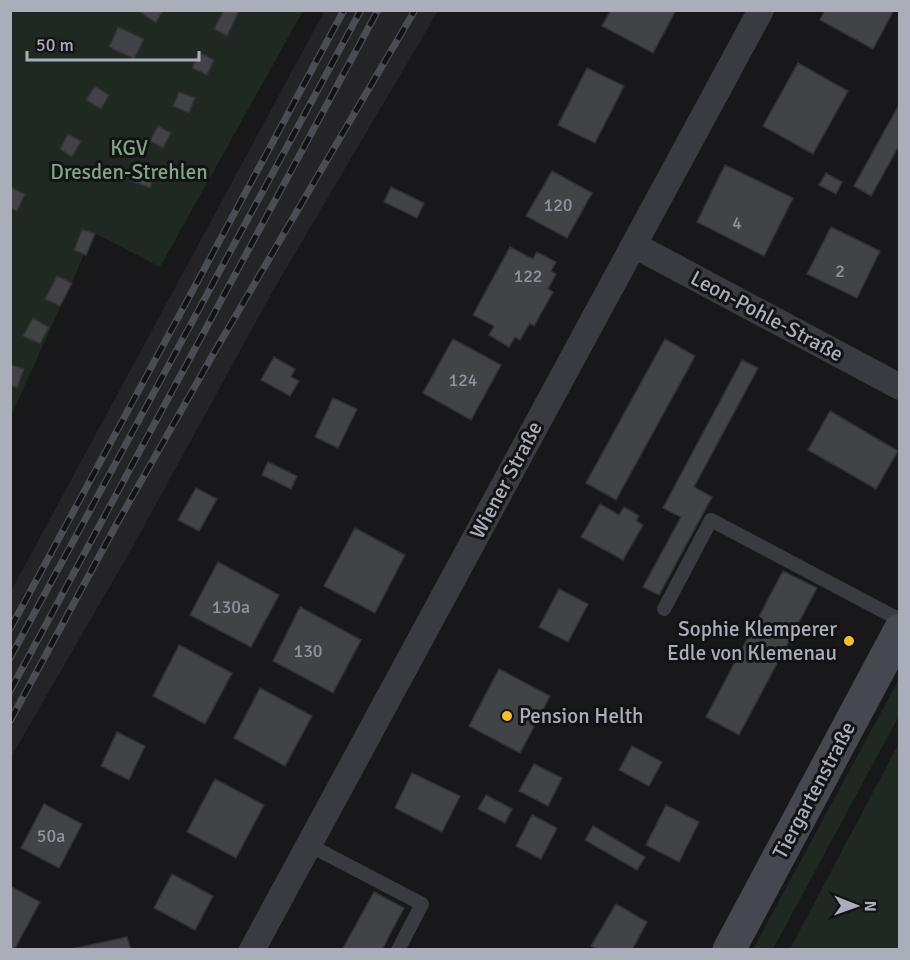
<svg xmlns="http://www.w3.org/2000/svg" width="910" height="960" font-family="Signika,sans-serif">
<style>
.built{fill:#242427}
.green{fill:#1f2821}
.building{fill:#424347;stroke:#323236;stroke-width:1.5}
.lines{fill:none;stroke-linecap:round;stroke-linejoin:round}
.lane{stroke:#3a3b41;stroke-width:14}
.street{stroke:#3a3b41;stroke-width:26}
.secondary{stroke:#46484f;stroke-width:33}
.rail-casing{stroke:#4b4d54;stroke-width:7}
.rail{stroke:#131315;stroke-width:4.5;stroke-dasharray:14;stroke-linecap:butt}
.poi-dot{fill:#f8bc32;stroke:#131315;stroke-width:2}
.labels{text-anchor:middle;stroke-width:6;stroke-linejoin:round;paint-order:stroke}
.number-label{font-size:18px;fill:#8f939d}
.park-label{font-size:21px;fill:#80a584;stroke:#131315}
.street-label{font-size:21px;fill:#a9aeba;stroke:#131315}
.poi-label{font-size:21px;fill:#a9aeba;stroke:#131315;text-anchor:end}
</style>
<rect width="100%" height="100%" fill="#18181a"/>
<path class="built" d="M 325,10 L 438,11 L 274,289 L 132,548 L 11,757 L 11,591 Z"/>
<path class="green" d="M 11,11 L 303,11 L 160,267 L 94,233 L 11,416 Z
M 899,679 L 899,716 L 773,949 L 753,949 Z
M 899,743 L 899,949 L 790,949 Z"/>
<path class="building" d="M 137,10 L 163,10 L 156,23 Z
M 224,10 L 234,10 L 238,13 L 227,36 L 214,29 Z
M 606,10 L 676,10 L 653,53 L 602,26 L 610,12 Z
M 825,10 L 894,10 L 873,49 L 820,20 Z
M 118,27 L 144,39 L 134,59 L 109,47 Z
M 199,52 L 214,60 L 207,75 L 192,68 Z
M 798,63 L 848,91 L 813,154 L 763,126 Z
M 587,68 L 624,86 L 595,143 L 558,125 Z
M 95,86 L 109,95 L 101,109 L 86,100 Z
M 179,92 L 195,98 L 189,113 L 173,106 Z
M 900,103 L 900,144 L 871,196 L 854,186 Z
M 158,126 L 171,133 L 163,148 L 150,141 Z
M 68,134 L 81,141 L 72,157 L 60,149 Z
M 137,165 L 156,171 L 150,188 L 131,181 Z
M 725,165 L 793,198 L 764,256 L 697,222 Z
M 552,171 L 592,193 L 567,238 L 526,216 Z
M 826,173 L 842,182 L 836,194 L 819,185 Z
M 10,187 L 25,194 L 17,211 L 10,208 Z
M 391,187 L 424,203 L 417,218 L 384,202 Z
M 831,227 L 880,251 L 857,298 L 807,274 Z
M 82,229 L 95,234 L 86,255 L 74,250 Z
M 510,247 L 533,259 L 537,252 L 556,262 L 551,271 L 556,274 L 548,289 L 553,292 L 534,326 L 530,323 L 520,340 L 515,337 L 509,347 L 489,335 L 494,326 L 473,315 Z
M 57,276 L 72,283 L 60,306 L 45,299 Z
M 33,318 L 49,327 L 40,344 L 23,336 Z
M 453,339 L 501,365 L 471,420 L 423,393 Z
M 665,339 L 695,356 L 616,500 L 586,483 Z
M 274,357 L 295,369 L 291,377 L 299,381 L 290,396 L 261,380 Z
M 742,360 L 758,368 L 694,487 L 712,497 L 659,595 L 643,587 L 681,517 L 663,508 Z
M 10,364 L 24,369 L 17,388 L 10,385 Z
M 333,398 L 357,409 L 338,448 L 315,437 Z
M 830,411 L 898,451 L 876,489 L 808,450 Z
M 268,462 L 297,476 L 291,489 L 262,475 Z
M 196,488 L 217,499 L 199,531 L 178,520 Z
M 600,504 L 619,515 L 624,507 L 639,516 L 636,521 L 643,525 L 623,560 L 581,537 Z
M 355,528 L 405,555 L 375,613 L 324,586 Z
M 218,562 L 279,595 L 251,647 L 190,615 Z
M 783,571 L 817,588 L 739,735 L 706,717 Z
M 559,589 L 588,604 L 568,642 L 539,627 Z
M 300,607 L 361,640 L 333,693 L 273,661 Z
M 179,645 L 232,673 L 205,724 L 153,696 Z
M 499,669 L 550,696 L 520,753 L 469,726 Z
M 260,688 L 312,716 L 285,766 L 234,738 Z
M 117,732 L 145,746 L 129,780 L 101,766 Z
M 632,746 L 662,762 L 649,786 L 619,770 Z
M 534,764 L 562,778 L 548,806 L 519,791 Z
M 412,773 L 460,796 L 442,832 L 395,808 Z
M 215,779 L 264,805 L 236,858 L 187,832 Z
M 486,795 L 512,809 L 505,823 L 478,809 Z
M 44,804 L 82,824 L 59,868 L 21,848 Z
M 666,805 L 699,822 L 679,862 L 646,845 Z
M 532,815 L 557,828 L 541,859 L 516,846 Z
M 593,826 L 645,857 L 637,870 L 585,840 Z
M 172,874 L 213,896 L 195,930 L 154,908 Z
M 10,886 L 40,902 L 14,950 L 10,950 Z
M 374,892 L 404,908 L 389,936 L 382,950 L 342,950 Z
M 616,904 L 647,922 L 632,950 L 598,950 L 591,946 Z
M 127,937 L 131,950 L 71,950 L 71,949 Z"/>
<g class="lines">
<path class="lane" d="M 664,609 L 711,520 L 900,620
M 309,845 L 422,904 L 398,950"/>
<path class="street" d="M 634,245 L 900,387
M 252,950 L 761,10"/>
<path class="secondary" d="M 729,950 L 900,630"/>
<defs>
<path id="rail" d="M 10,629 L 344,10
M 10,658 L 361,10
M 10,691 L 378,10
M 10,721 L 115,527 L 215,351 L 415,10"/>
</defs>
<use href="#rail" class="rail-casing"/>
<use href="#rail" class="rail"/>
</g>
<g class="poi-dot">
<circle cx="849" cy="641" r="6"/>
<circle cx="507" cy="716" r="6"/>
</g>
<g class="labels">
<g class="number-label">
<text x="558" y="211">120</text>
<text x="737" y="229">4</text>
<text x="840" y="277">2</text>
<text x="528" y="282">122</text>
<text x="463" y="386">124</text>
<text x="231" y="613">130a</text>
<text x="308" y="657">130</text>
<text x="51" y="842">50a</text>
</g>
<g class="park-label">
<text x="129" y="155">KGV<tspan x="129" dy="24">Dresden-Strehlen</tspan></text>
</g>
<g class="street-label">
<text transform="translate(767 316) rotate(28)" y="7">Leon-Pohle-Straße</text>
<text transform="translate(506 480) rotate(-62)" y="7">Wiener Straße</text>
<text transform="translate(814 790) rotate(-62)" y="7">Tiergartenstraße</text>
</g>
<g class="poi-label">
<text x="837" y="636">Sophie Klemperer<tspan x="837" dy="24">Edle von Klemenau</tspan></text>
<text x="519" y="723" text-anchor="start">Pension Helth</text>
</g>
</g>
<rect width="910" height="960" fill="none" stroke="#a9aeba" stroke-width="24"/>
<g transform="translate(856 906) rotate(91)" stroke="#131315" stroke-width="4.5" paint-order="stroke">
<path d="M0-4.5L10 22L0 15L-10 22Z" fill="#a9aeba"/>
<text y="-9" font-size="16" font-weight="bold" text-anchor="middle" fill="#a9aeba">N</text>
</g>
<path d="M27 51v9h172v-9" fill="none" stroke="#a9aeba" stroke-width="3"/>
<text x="36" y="51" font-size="18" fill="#a9aeba" stroke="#131315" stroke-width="4.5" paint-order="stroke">50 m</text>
</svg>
